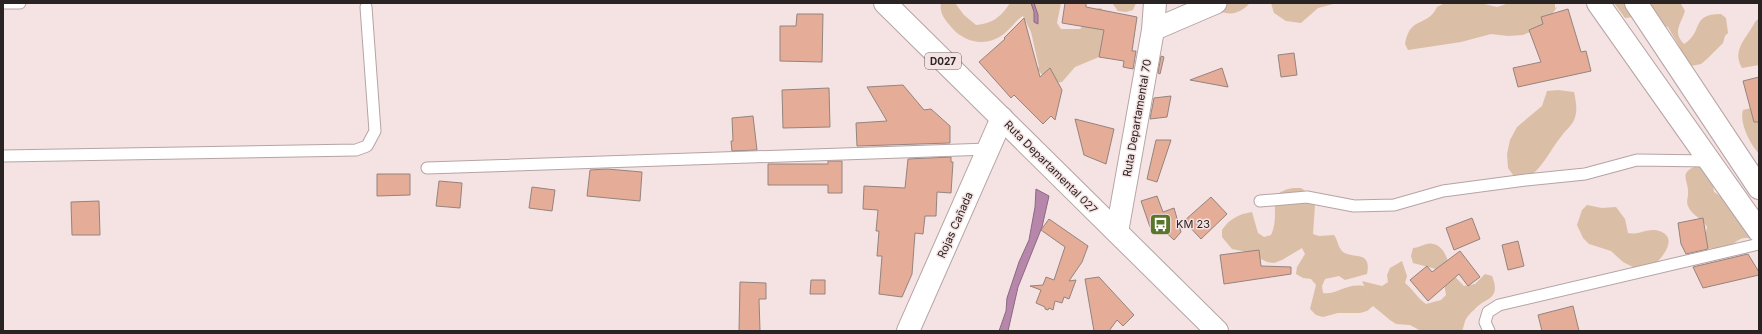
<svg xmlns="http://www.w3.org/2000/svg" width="1762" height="334" font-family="Inter,sans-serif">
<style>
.green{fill:#dabea6}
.water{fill:#b687aa;stroke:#8c6982}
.building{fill:#e5ac97;stroke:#94847e}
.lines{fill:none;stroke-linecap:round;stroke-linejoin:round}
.service-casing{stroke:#b6a4a4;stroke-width:13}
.minor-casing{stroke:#b6a4a4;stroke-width:23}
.tertiary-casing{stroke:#b6a4a4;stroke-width:24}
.secondary-casing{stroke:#b6a4a4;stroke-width:24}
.primary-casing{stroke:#b6a4a4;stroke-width:24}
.service{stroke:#fff;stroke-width:11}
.minor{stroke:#fff;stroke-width:21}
.tertiary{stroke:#fff;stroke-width:22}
.secondary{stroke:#fff;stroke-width:22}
.primary{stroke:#fff;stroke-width:22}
.labels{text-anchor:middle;stroke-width:3;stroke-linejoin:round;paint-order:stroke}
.shield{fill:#f5e2e2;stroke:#675c5c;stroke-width:1}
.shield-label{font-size:10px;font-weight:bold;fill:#2a2323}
.street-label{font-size:11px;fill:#2a2323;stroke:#f5e2e2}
.poi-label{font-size:11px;fill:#2a2323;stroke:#f5e2e2;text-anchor:start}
</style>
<rect width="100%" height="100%" fill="#f5e2e2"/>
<path class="green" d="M 941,3 L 955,3 L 964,15 L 976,25 C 992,24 1001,17 1010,3 L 1061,3 L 1057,23 L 1061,29 L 1080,29 L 1087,22 L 1094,9 L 1101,8 C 1113,21 1103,41 1099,57 L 1075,67 L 1062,82 L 1055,83 L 1047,80 L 1037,69 L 1039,67 L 1031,32 L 1023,16 C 1016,20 1013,26 1007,31 C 990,48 966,44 952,28 C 945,20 939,13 941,3 Z
M 1112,3 L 1136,3 L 1133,10 L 1126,12 L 1118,11 Z
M 1209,3 L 1250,3 C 1236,18 1222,16 1209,3 Z
M 1271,3 L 1337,3 L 1318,8 L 1301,23 L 1286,21 L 1274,13 Z
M 1445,3 L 1480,3 L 1497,7 L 1509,3 L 1555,3 L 1555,8 L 1557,7 L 1544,26 L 1523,35 L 1508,36 L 1491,34 L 1461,42 L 1408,50 L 1405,44 C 1410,15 1427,28 1437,7 Z
M 1614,3 L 1625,3 L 1632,10 L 1633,17 L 1625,18 Z
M 1642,3 L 1681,4 L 1685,11 C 1681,24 1672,32 1684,44 C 1704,32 1690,14 1721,14 L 1726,18 L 1728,33 L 1725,36 L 1723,43 L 1707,59 L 1701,64 L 1686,67 L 1679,46 L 1668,27 L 1661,25 Z
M 1759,18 L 1759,65 L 1742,68 C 1731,50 1747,38 1755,22 Z
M 1558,90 L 1574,92 C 1576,102 1578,111 1574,120 C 1572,125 1566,130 1563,134 C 1548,153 1545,165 1526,180 L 1516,179 L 1508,168 L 1507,154 L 1510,140 L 1517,127 L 1542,106 L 1547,91 Z
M 1759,106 L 1759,154 C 1750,144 1739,123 1743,110 Z
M 1701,164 L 1713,185 L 1714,192 C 1723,197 1735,209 1737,220 L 1743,219 L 1753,239 C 1737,235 1738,244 1726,247 C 1719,249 1712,249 1706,248 L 1704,242 L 1707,227 C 1702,218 1691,215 1688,206 C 1686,202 1688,198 1688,194 C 1689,178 1676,173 1701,164 Z
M 1294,188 L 1301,188 L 1314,197 L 1315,205 L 1313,234 L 1319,236 L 1334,235 C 1338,240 1338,248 1343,252 C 1353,259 1372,250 1367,274 L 1345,280 L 1339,276 L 1325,279 L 1322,286 L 1323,293 C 1338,295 1345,283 1364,286 L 1371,302 L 1362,281 L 1382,286 L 1388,282 L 1387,275 L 1390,268 L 1402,261 L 1407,276 L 1405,283 C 1413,289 1417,298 1426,304 L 1441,300 L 1446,295 L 1442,272 L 1436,269 L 1413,263 L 1411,256 L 1413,248 C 1420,248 1426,242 1433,244 C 1446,246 1448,264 1453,274 C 1456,278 1460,282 1464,286 L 1475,284 L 1485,274 L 1492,276 C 1502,301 1484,297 1474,310 C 1471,312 1468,316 1466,319 C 1464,322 1464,327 1462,331 L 1421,331 L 1410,325 L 1396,324 L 1390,320 L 1373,306 L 1367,311 L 1360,313 L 1338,313 L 1323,317 L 1316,315 L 1310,309 L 1316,285 L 1311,279 L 1303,278 L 1296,274 L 1297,267 L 1305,254 L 1302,248 L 1282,260 L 1274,263 L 1267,262 L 1247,252 L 1232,249 L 1222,237 L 1222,230 C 1229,219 1239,214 1252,212 L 1258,233 L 1264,237 L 1271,235 C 1282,212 1263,192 1294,188 Z
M 1587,205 L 1602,208 L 1616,207 L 1625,219 L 1628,233 C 1638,235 1646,229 1655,230 C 1678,234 1667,252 1657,262 C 1653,266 1642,267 1637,269 L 1623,262 L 1611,251 L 1589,244 L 1583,238 L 1577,225 L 1582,210 Z"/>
<path class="water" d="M 1031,3 L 1034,3 L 1038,15 L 1038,24 L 1034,22 L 1034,12 Z
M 1036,189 L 1049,196 L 1042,227 L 1018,287 L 1008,331 L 999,331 L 1006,311 L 1007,298 L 1019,262 L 1029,240 L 1035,207 Z"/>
<path class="building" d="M 1065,3 L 1086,3 L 1086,7 L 1137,17 L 1132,51 L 1136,51 L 1133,69 L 1123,67 L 1124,61 L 1099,57 L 1104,30 L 1062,23 Z
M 1568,9 L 1581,52 L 1586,51 L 1591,71 L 1518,87 L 1513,68 L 1541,62 L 1529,30 L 1543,24 L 1541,17 Z
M 797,14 L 823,14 L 822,62 L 780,61 L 780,26 L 796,26 Z
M 1024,18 L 1040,77 L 1050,68 L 1062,90 L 1055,120 L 1051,116 L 1043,124 L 1014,95 L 1011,98 L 979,62 L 1005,39 L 1004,38 Z
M 1294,53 L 1297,75 L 1281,77 L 1278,55 Z
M 1161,56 L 1164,57 L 1160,74 L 1158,73 Z
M 1222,68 L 1228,87 L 1190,80 Z
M 1759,77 L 1759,122 L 1754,122 L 1743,81 Z
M 903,85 L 924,110 L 931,109 L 950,126 L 950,143 L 857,146 L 856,123 L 887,121 L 867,87 Z
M 829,88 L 830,127 L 783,128 L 782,90 Z
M 1171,96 L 1167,117 L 1150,119 L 1154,98 Z
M 753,116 L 757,150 L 732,151 L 731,141 L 733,141 L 732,118 Z
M 1075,119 L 1114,129 L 1106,164 L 1084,155 Z
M 1156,140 L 1171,140 L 1157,182 L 1147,179 Z
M 951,157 L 951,162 L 953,162 L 951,193 L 937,192 L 936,216 L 925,216 L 923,234 L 915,233 L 912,274 L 902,297 L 879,294 L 882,256 L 877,256 L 879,231 L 876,231 L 878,210 L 863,209 L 864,186 L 905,188 L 908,159 Z
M 828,161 L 842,161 L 842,193 L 828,193 L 828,185 L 768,185 L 768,164 L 828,164 Z
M 607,169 L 642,172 L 640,201 L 587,196 L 590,170 Z
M 377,174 L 410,174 L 410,195 L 377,196 Z
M 439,181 L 462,183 L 460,208 L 436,206 Z
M 532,187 L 555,190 L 552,211 L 529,208 Z
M 1157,196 L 1163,212 L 1174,208 L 1181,232 L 1174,240 L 1158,225 L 1150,227 L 1141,201 Z
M 1211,197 L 1227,214 L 1201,239 L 1184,221 Z
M 99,201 L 100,235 L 72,235 L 71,202 Z
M 1472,218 L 1480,239 L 1454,250 L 1446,228 Z
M 1703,218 L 1708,249 L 1686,254 L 1681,244 L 1678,223 Z
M 1049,219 L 1088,246 L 1082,262 L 1069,281 L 1076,280 L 1069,299 L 1064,297 L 1062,303 L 1055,301 L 1053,310 L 1049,308 L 1048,310 L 1045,309 L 1045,307 L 1036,303 L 1041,290 L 1030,286 L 1043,285 L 1046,277 L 1054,280 L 1065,247 L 1041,230 Z
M 1518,241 L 1524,266 L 1508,270 L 1502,245 Z
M 1259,250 L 1261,266 L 1291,267 L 1291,274 L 1224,284 L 1220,255 Z
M 1460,251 L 1480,277 L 1468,286 L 1459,274 L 1428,301 L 1410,280 L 1427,266 L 1432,272 Z
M 1748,254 L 1759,272 L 1759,275 L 1703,288 L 1693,267 Z
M 1099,277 L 1134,315 L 1123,326 L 1117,320 L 1109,331 L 1094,331 L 1085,279 Z
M 811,280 L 825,280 L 825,294 L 810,294 Z
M 740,282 L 766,283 L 766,299 L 759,299 L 760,331 L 739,331 Z
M 1573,306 L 1579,331 L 1542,331 L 1538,315 Z"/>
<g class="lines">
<defs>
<path id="service" d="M 3,3 L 20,3
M 3,156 L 356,150 L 367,146 L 375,131 L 366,7
M 427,168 L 989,149
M 1260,201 L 1307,197 L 1354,206 L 1394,205 L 1443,191 L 1526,180 L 1585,174 L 1637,160 L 1709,161
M 1489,331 L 1485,322 L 1488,312 L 1499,305 L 1759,244"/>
<path id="minor" d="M 1153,30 L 1216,3"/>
<path id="tertiary" d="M 1598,3 L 1759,231
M 1636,3 L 1759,188"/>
<path id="secondary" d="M 1117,232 L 1153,30 L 1155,3
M 908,331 L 1002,118"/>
<path id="primary" d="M 885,3 L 1217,331"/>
</defs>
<use href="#service" class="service-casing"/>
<use href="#minor" class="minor-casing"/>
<use href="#tertiary" class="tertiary-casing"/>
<use href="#secondary" class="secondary-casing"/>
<use href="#primary" class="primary-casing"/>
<use href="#service" class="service"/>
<use href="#minor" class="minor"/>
<use href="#tertiary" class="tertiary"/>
<use href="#secondary" class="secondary"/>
<use href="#primary" class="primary"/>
</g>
<defs>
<symbol id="bus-square" viewBox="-11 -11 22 22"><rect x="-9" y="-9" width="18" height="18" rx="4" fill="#59762b" stroke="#f5e2e2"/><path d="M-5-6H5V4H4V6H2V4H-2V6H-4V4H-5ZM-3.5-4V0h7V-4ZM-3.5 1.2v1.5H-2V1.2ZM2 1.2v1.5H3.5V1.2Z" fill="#fff"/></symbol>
</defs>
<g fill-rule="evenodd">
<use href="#bus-square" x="1148" y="212" width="25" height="25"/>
</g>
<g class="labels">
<rect class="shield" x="925" y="53" width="36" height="16" rx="3"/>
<g class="shield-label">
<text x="943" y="65">D027</text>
</g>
<g class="street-label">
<text transform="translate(1137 118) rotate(-80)" y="4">Ruta Departamental 70</text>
<text transform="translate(1051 167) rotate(45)" y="4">Ruta Departamental 027</text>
<text transform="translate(955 225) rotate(-66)" y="4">Rojas Cañada</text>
</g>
<g class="poi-label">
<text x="1176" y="228">KM 23</text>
</g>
</g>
<rect width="1762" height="334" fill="none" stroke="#2a2323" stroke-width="8"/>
</svg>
